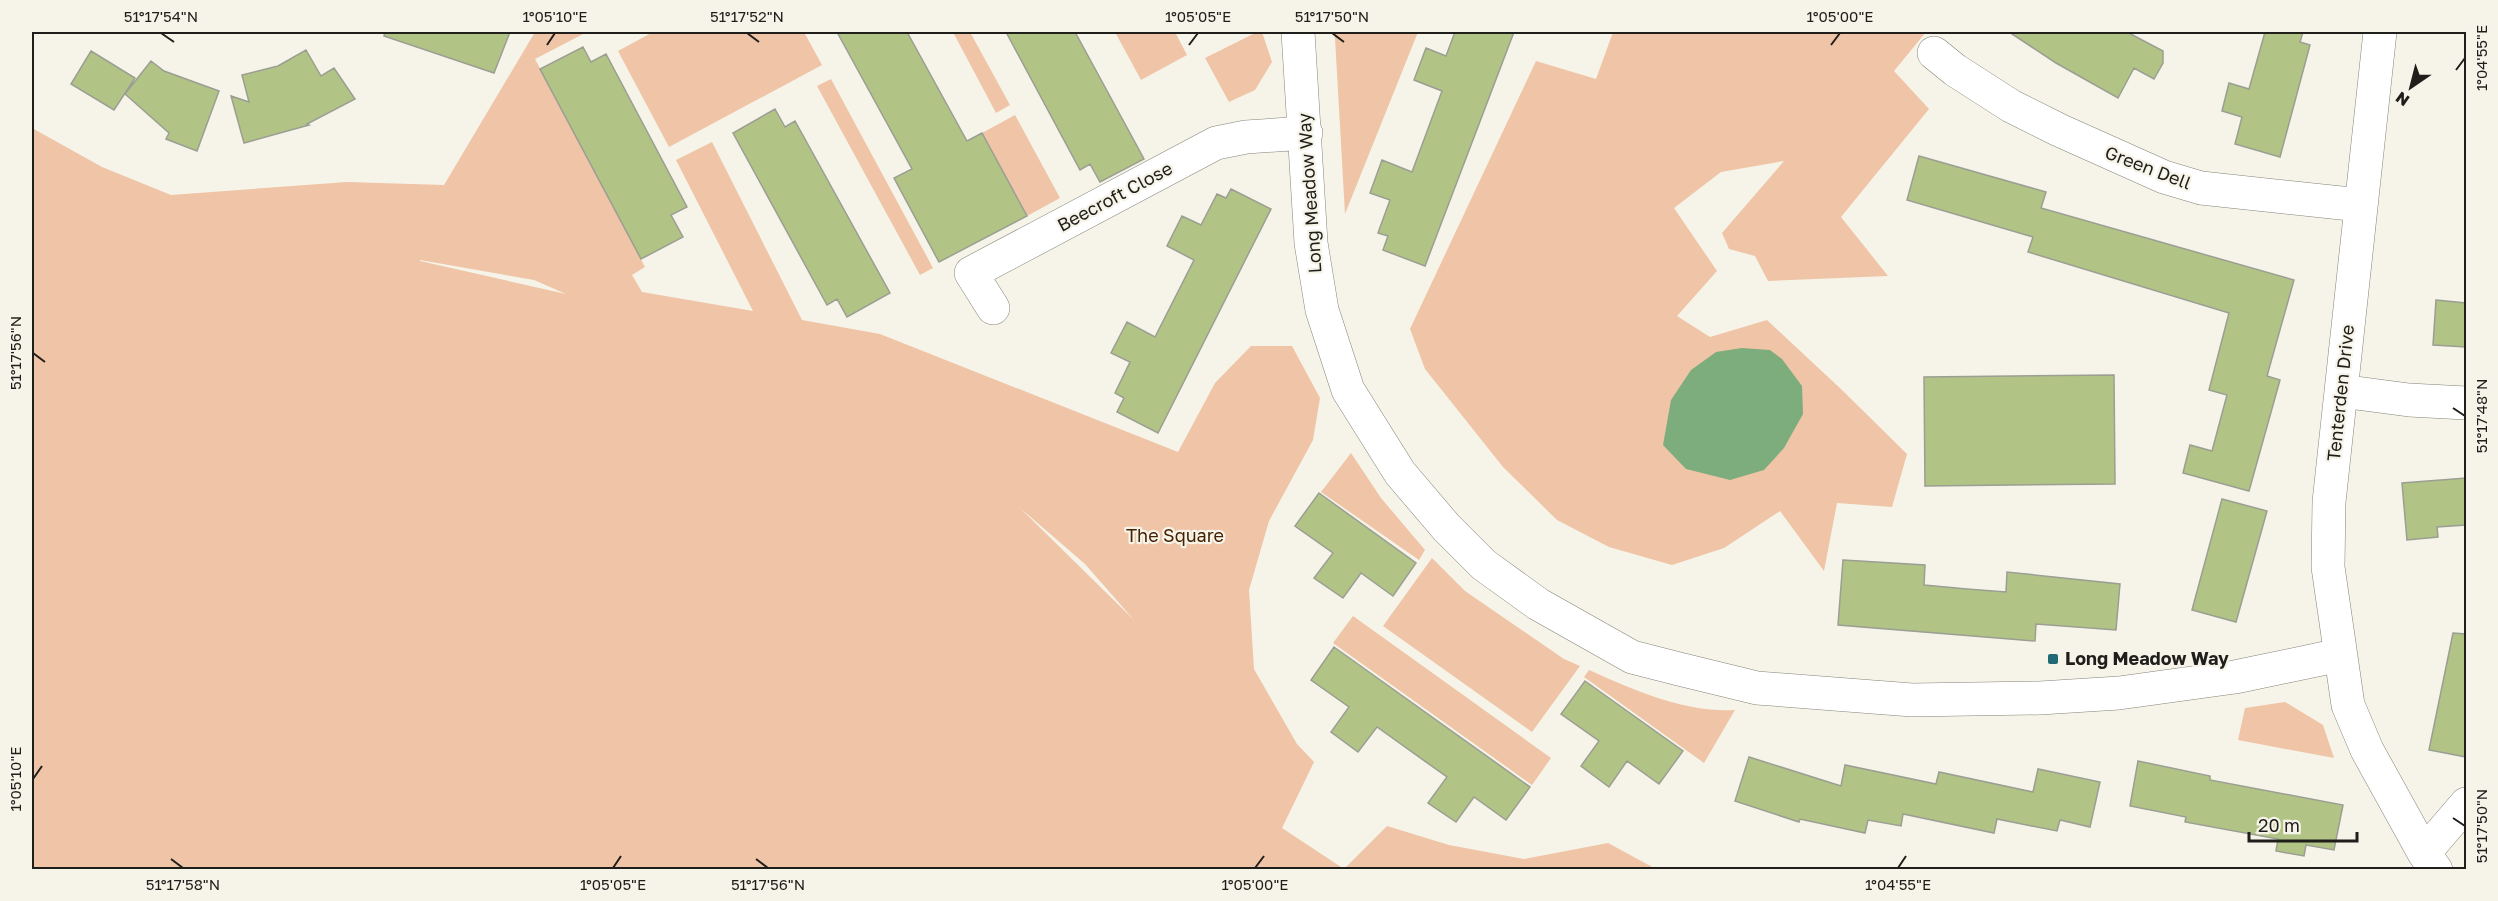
<svg xmlns="http://www.w3.org/2000/svg" width="2498" height="901" font-family="'Golos Text',sans-serif">
<style>
.green{fill:#efc4a7;fill-rule:evenodd}
.water{fill:#7dad7c}
.building{fill:#b1c485;stroke:#9b9e93;stroke-width:1.5}
.lines{fill:none;stroke-linecap:round;stroke-linejoin:round}
.minor-casing{stroke:#858479;stroke-width:34}
.minor{stroke:#fff;stroke-width:33}
.ticks{fill:none;stroke:#1f1e1a;stroke-width:2}
.poi-dot{fill:#206975;stroke:#f6f4e8;stroke-width:2}
.labels{text-anchor:middle;stroke-width:4.5;stroke-linejoin:round;paint-order:stroke}
.street-label{font-size:18px;fill:#1f1e1a;stroke:#f6f4e8}
.park-label{font-size:18px;fill:#452002;stroke:#f6f4e8}
.poi-label{font-size:18px;font-weight:bold;fill:#1f1e1a;stroke:#f6f4e8;text-anchor:start}
.neatline{fill:none;stroke:#1f1e1a;stroke-width:2}
.ticks-label{font-size:15px;text-anchor:middle;fill:#1f1e1a}
</style>
<rect width="100%" height="100%" fill="#f6f4e8"/>
<path class="green" d="M 535,32 L 587,32 L 535,59 L 645,267 L 632,275 L 642,292 L 753,311 L 676,160 L 712,142 L 802,320 L 880,334 L 1178,452 L 1215,383 L 1251,346 L 1292,346 L 1320,398 L 1313,440 L 1269,521 L 1249,590 L 1254,669 L 1297,744 L 1314,762 L 1282,828 L 1344,869 L 1387,826 L 1449,845 L 1524,859 L 1608,843 L 1656,869 L 1174,869 L 1174,868 L 1172,870 L 32,869 L 32,128 L 102,167 L 171,195 L 347,182 L 444,185 ZM 420,260 L 534,280 L 566,294 L 420,261 ZM 1019,507 L 1085,564 L 1134,620 Z
M 653,32 L 804,32 L 822,65 L 669,147 L 618,51 Z
M 953,32 L 970,32 L 1010,105 L 996,113 Z
M 1115,32 L 1175,32 L 1187,55 L 1141,80 Z
M 1257,32 L 1262,32 L 1272,62 L 1255,90 L 1229,102 L 1205,58 Z
M 1333,32 L 1418,32 L 1345,214 L 1335,38 Z
M 1613,32 L 1926,32 L 1894,71 L 1929,109 L 1841,217 L 1888,276 L 1768,281 L 1755,256 L 1729,249 L 1722,233 L 1784,161 L 1721,172 L 1674,208 L 1717,271 L 1677,316 L 1710,337 L 1767,320 L 1842,390 L 1907,454 L 1892,507 L 1837,503 L 1824,571 L 1780,511 L 1724,548 L 1672,565 L 1609,547 L 1557,520 L 1503,467 L 1425,369 L 1410,329 L 1536,61 L 1596,79 Z
M 831,79 L 933,268 L 920,275 L 817,86 Z
M 1015,115 L 1060,198 L 1027,216 L 982,133 Z
M 1351,453 L 1381,498 L 1425,550 L 1419,560 L 1321,492 Z
M 1432,558 L 1465,591 L 1564,659 L 1580,666 L 1532,732 L 1383,626 Z
M 1353,616 L 1551,758 L 1532,785 L 1333,643 Z
M 1589,670 C 1634,690 1685,713 1735,710 L 1704,763 L 1584,677 Z
M 2285,702 L 2323,725 L 2334,758 L 2238,740 L 2245,708 Z"/>
<path class="water" d="M 1742,348 L 1770,350 L 1782,359 L 1802,386 L 1803,414 L 1784,448 L 1764,470 L 1730,480 L 1686,469 L 1663,445 L 1671,400 L 1691,370 L 1716,352 Z"/>
<path class="building" d="M 385,32 L 510,32 L 494,73 L 384,36 Z
M 837,32 L 907,32 L 967,141 L 982,133 L 1027,216 L 939,262 L 894,178 L 912,169 Z
M 1006,32 L 1075,32 L 1144,159 L 1100,182 L 1090,164 L 1080,170 Z
M 1455,32 L 1514,32 L 1425,266 L 1383,250 L 1388,236 L 1378,233 L 1390,200 L 1370,193 L 1382,160 L 1412,172 L 1442,91 L 1414,80 L 1426,48 L 1446,56 Z
M 2009,32 L 2127,32 L 2163,51 L 2163,63 L 2154,79 L 2134,68 L 2118,98 L 2056,63 Z
M 2265,32 L 2303,32 L 2300,42 L 2310,45 L 2280,157 L 2235,144 L 2242,117 L 2222,111 L 2229,83 L 2249,89 Z
M 583,47 L 591,62 L 606,54 L 687,207 L 671,215 L 683,237 L 641,259 L 540,69 Z
M 306,50 L 321,76 L 334,68 L 355,99 L 307,124 L 309,125 L 244,143 L 231,96 L 249,102 L 242,75 L 278,66 Z
M 91,51 L 135,78 L 114,110 L 71,84 Z
M 151,61 L 164,71 L 219,91 L 197,151 L 166,139 L 169,133 L 125,94 Z
M 775,109 L 785,127 L 795,121 L 890,293 L 847,317 L 837,299 L 827,305 L 733,133 Z
M 1919,156 L 2046,192 L 2041,208 L 2294,280 L 2267,376 L 2280,380 L 2249,491 L 2183,473 L 2190,445 L 2212,451 L 2227,395 L 2209,390 L 2229,313 L 2028,252 L 2033,237 L 1907,200 Z
M 1231,189 L 1271,209 L 1158,433 L 1117,412 L 1124,398 L 1115,393 L 1130,362 L 1111,353 L 1127,322 L 1155,337 L 1194,260 L 1167,246 L 1182,216 L 1201,225 L 1217,194 L 1226,198 Z
M 2436,300 L 2466,303 L 2466,347 L 2433,345 Z
M 2114,375 L 2115,484 L 1925,486 L 1924,377 Z
M 2466,478 L 2466,525 L 2437,527 L 2438,537 L 2407,540 L 2402,483 Z
M 1319,493 L 1416,563 L 1393,596 L 1361,573 L 1343,598 L 1314,578 L 1333,553 L 1295,526 Z
M 2222,499 L 2267,511 L 2236,622 L 2192,610 Z
M 1843,560 L 1925,565 L 1924,585 L 1967,589 L 2006,592 L 2007,572 L 2120,584 L 2116,630 L 2036,624 L 2035,641 L 1838,625 Z
M 2453,633 L 2466,634 L 2466,757 L 2429,750 Z
M 1334,647 L 1530,787 L 1506,820 L 1474,797 L 1456,822 L 1428,803 L 1447,777 L 1377,727 L 1358,752 L 1331,732 L 1349,707 L 1311,680 Z
M 1585,681 L 1683,751 L 1659,784 L 1627,761 L 1609,787 L 1581,766 L 1599,741 L 1561,714 Z
M 1749,757 L 1841,786 L 1845,765 L 1936,784 L 1939,772 L 2033,792 L 2038,769 L 2100,782 L 2090,827 L 2060,820 L 2057,831 L 1997,819 L 1994,833 L 1903,814 L 1901,826 L 1868,820 L 1865,833 L 1800,819 L 1799,822 L 1735,801 Z
M 2138,761 L 2210,776 L 2210,780 L 2343,805 L 2334,850 L 2306,845 L 2304,856 L 2276,851 L 2278,839 L 2185,822 L 2186,817 L 2130,806 Z"/>
<g class="lines">
<defs>
<path id="minor" d="M 1298,32 L 1311,243 L 1322,310 L 1348,390 L 1400,473 L 1446,527 L 1484,565 L 1538,604 L 1632,657 L 1679,669 L 1757,688 L 1912,700 L 2040,698 L 2119,693 L 2235,677 L 2340,655
M 2380,32 L 2329,502 L 2328,567 L 2348,705 L 2367,750 L 2424,853 L 2436,870
M 1934,53 L 1955,70 L 2011,106 L 2059,130 L 2164,177 L 2201,188 L 2360,205
M 993,308 L 971,273 L 1216,143 L 1246,137 L 1306,133
M 2341,391 L 2409,400 L 2466,403
M 2424,853 L 2466,804"/>
</defs>
<use href="#minor" class="minor-casing"/>
<use href="#minor" class="minor"/>
</g>
<path class="ticks" d="M 161,33 L 174,42M 747,33 L 759,42M 1332,33 L 1344,42M 547,45 L 555,33M 1189,45 L 1198,33M 1831,45 L 1840,33M 2456,70 L 2465,58M 33,353 L 45,362M 2453,408 L 2465,416M 33,779 L 42,766M 2453,818 L 2465,826M 171,859 L 183,868M 756,859 L 768,868M 613,868 L 621,856M 1255,868 L 1264,856M 1898,868 L 1906,856"/>
<rect class="poi-dot" x="2047" y="653" width="12" height="12" rx="3"/>
<g class="labels">
<g class="street-label">
<text transform="translate(2148 168) rotate(21)" y="6">Green Dell</text>
<text transform="translate(1310 193) rotate(-94)" y="6">Long Meadow Way</text>
<text transform="translate(1115 197) rotate(-28)" y="6">Beecroft Close</text>
<text transform="translate(2341 393) rotate(-84)" y="6">Tenterden Drive</text>
</g>
<g class="park-label">
<text x="1175" y="542">The Square</text>
</g>
<g class="poi-label">
<text x="2065" y="665">Long Meadow Way</text>
</g>
</g>
<rect width="2498" height="901" fill="none" stroke="#f6f4e8" stroke-width="66"/>
<g transform="translate(2411 87) rotate(215)" stroke="#f6f4e8" stroke-width="4.5" paint-order="stroke">
<path d="M0-4.5L10 22L0 15L-10 22Z" fill="#1f1e1a"/>
<text y="-9" font-size="16" font-weight="bold" text-anchor="middle" fill="#1f1e1a">N</text>
</g>
<path d="M2249 832v9h108v-9" fill="none" stroke="#1f1e1a" stroke-width="3"/>
<text x="2258" y="832" font-size="18" fill="#1f1e1a" stroke="#f6f4e8" stroke-width="4.5" paint-order="stroke">20 m</text>
<rect x="33" y="33" width="2432" height="835" class="neatline"/>
<g class="ticks-label">
<text x="161" y="22">51°17'54"N</text>
<text x="555" y="22">1°05'10"E</text>
<text x="747" y="22">51°17'52"N</text>
<text x="1198" y="22">1°05'05"E</text>
<text x="1332" y="22">51°17'50"N</text>
<text x="1840" y="22">1°05'00"E</text>
<text transform="translate(2482 58) rotate(-90)" y="5">1°04'55"E</text>
<text transform="translate(16 353) rotate(-90)" y="5">51°17'56"N</text>
<text transform="translate(2482 416) rotate(-90)" y="5">51°17'48"N</text>
<text transform="translate(16 779) rotate(-90)" y="5">1°05'10"E</text>
<text transform="translate(2482 826) rotate(-90)" y="5">51°17'50"N</text>
<text x="183" y="890">51°17'58"N</text>
<text x="613" y="890">1°05'05"E</text>
<text x="768" y="890">51°17'56"N</text>
<text x="1255" y="890">1°05'00"E</text>
<text x="1898" y="890">1°04'55"E</text>
</g>
</svg>
